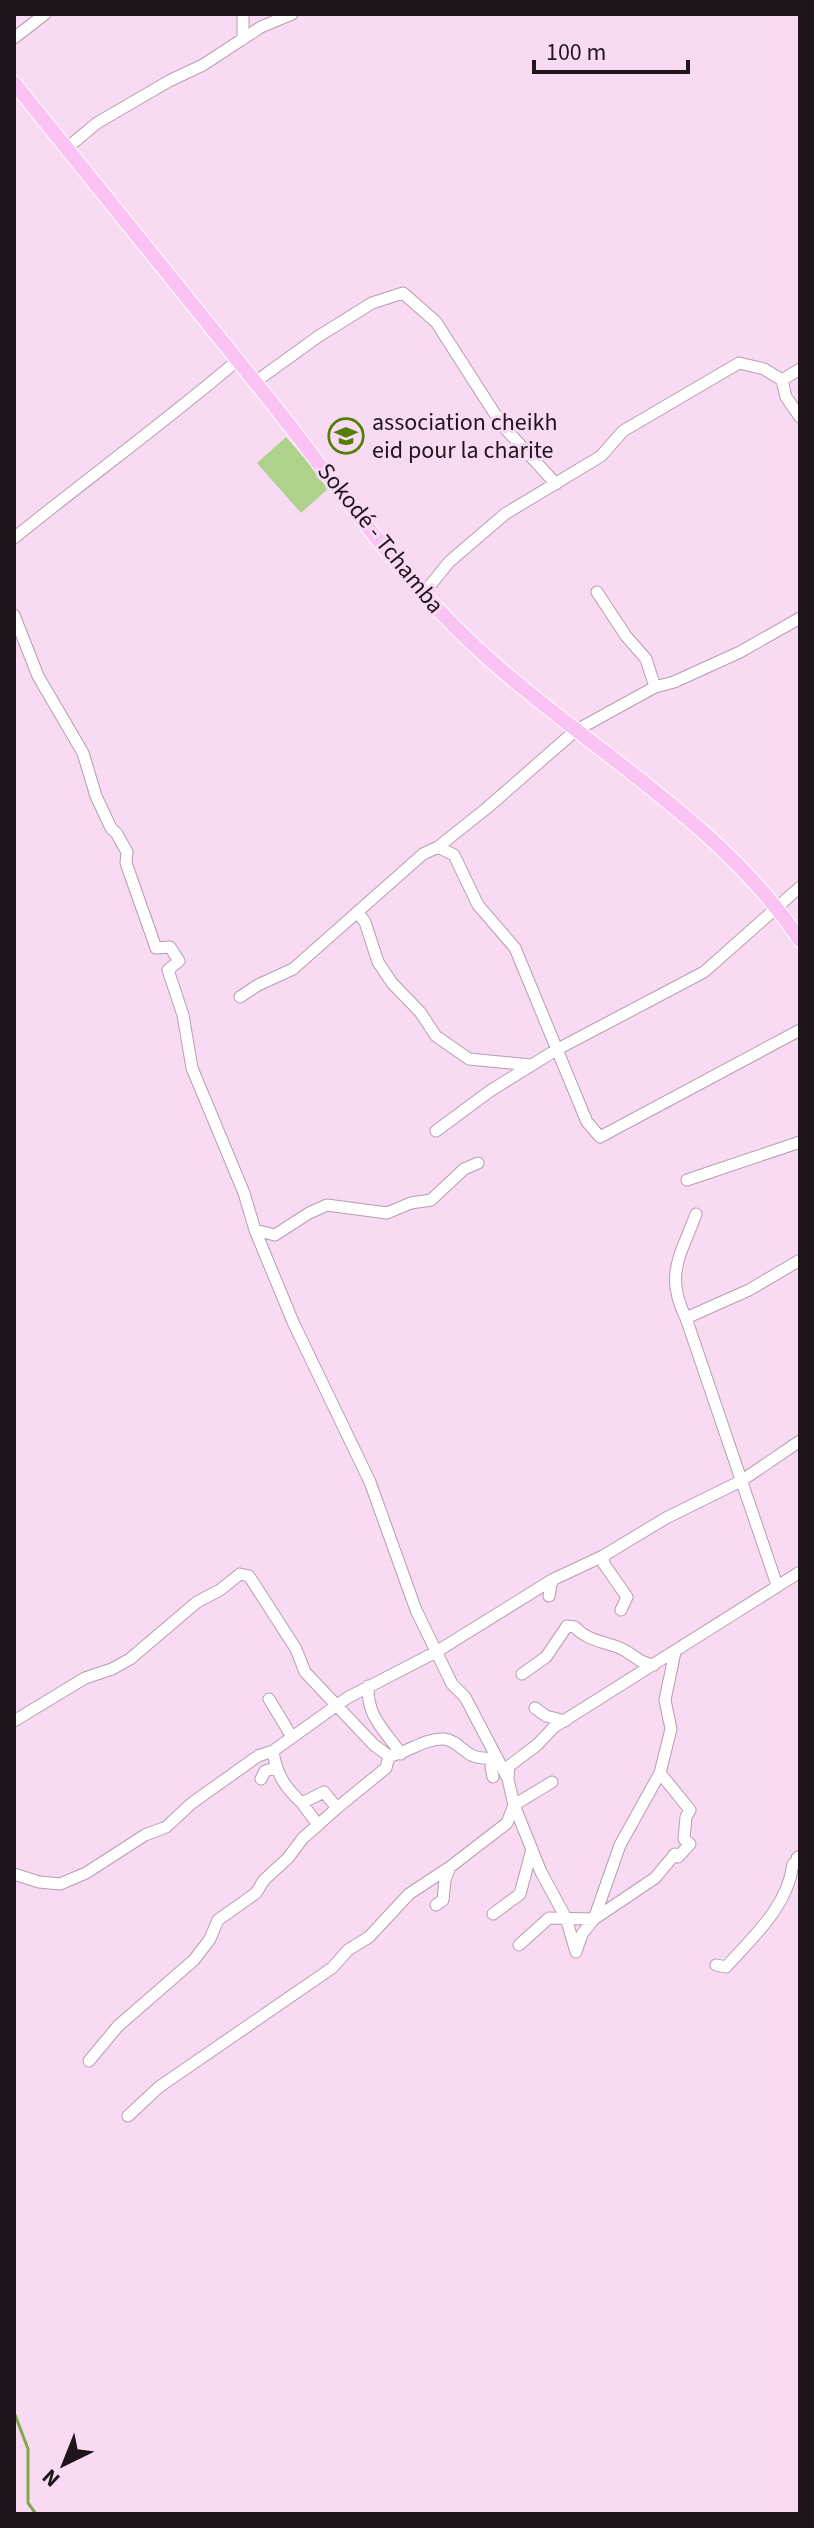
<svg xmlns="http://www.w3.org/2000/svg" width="814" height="2528" font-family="'Source Sans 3',sans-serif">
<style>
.green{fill:#aed18b}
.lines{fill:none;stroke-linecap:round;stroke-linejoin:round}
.stream{stroke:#7fa94e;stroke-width:3}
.minor-casing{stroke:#b79cb2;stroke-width:13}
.major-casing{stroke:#fff;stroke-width:16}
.minor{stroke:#fff;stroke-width:11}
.major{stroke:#fbc3f3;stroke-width:14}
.labels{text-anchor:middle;stroke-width:6;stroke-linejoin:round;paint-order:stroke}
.poi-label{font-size:24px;fill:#1f151d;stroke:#f8dbf3;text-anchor:start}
.street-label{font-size:24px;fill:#1f151d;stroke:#f8dbf3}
</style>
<rect width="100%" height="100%" fill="#f8dbf3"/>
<path class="green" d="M 286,437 L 330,487 L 301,513 L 257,463 Z"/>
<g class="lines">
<path class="stream" d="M 14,2412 L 28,2449 L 28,2503 L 36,2514"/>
<defs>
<path id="minor" d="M 243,14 L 243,39
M 14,38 L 45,14
M 67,148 L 97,123 L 169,81 L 203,65 L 261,27 L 292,14
M 782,380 L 800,369
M 255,382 L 319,336 L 372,303 L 403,293 L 436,322 L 502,425 L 556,484
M 14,538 C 88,478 165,422 238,360
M 597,592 L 626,636 L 646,659 L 655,687
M 424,593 L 449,562 L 505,514 L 601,456 L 623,431 L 739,363 L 764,369 L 782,380 L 786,397 L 800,417
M 14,615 L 38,676 L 83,753 L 96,796 L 111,828 L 117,834 L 127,852 L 126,863 L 156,948 L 170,947 L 179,961 L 168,970 L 183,1015 L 192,1068 L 244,1193 L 255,1230 L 293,1322 L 370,1482 L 416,1610 L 452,1684 L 465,1697 L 508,1779 L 514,1805 L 541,1872 L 566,1918 L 576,1952
M 438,847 L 487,808 L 575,731 L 655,687 L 674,682 L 740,652 L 800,618
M 358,913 L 365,922 L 378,962 L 392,983 L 420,1012 L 436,1036 L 469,1059 L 531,1065
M 240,997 L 258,985 L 293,969 L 423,854 L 438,847 L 454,855 L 478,905 L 515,948 L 587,1122 L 600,1137 L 800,1030
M 436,1131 L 490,1091 L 556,1050 L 704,972 L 800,887
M 687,1180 L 800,1142
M 255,1230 L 275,1235 L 309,1213 L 327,1205 L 387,1213 L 411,1203 L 431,1200 L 464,1169 L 478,1163
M 686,1318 C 664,1275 681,1255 696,1214
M 603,1556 L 604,1564 L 627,1597 L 621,1610
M 777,1585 L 686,1318 L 749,1290 L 800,1260
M 549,1596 L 552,1580
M 522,1674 L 546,1657 L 567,1626 L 575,1627 C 589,1643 609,1641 626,1651 C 637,1658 641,1663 654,1665
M 368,1686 C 367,1718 385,1730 401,1754
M 269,1699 L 292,1737
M 535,1708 L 546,1716 L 565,1721
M 14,1721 L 85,1678 L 112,1669 L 130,1659 L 197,1602 L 220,1590 L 240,1574 L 249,1576 L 296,1649 L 305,1672 L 374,1745 L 389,1756 C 408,1753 424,1738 444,1739 C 455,1740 461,1749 471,1755 C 478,1759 488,1758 496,1759 L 491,1767 L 493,1777
M 273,1751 C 276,1773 285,1788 302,1803
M 508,1778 L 509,1766 L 537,1745 L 554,1727 L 800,1572
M 261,1779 L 265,1771 L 276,1768
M 318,1825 L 337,1808
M 14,1874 L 39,1882 L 60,1884 L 86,1873 L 145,1835 L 166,1827 L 192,1803 L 258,1756 L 273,1751 L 347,1698 L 436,1652 L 552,1580 L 603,1556 L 666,1518 L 741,1481 L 800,1441
M 436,1905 L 443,1900 L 445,1880 L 450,1867 L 507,1823 L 514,1805 L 552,1782
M 493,1914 L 520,1894 L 532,1849
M 519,1945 L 549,1918 L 594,1919 L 655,1878 L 675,1854 L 678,1857 L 690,1844 L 684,1839 L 686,1817 L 690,1810 L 660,1773 L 671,1729 L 665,1700 L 675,1652
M 576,1952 L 582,1934 L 594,1919 L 620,1845 L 660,1773
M 716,1965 L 726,1967 C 754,1936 788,1906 793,1864 L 797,1862 L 797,1858 L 800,1856
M 89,2061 L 118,2026 L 194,1960 L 210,1939 L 218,1920 L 256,1893 L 264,1880 L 288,1858 L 303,1838 L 318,1825 L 302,1803 L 324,1792 L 337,1808 L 386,1768 L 389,1756
M 128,2116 L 159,2087 L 332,1968 L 348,1950 L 369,1937 L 409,1894 L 450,1867"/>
<path id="major" d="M 14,83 C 100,190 187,296 272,403 C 332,479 388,560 456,628 C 564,736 714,812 800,940"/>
</defs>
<use href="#minor" class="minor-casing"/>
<use href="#major" class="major-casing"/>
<use href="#minor" class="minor"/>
<use href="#major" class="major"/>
</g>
<defs>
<symbol id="school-ring" viewBox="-11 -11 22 22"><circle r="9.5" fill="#f8dbf3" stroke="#537f07" stroke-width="1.5"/><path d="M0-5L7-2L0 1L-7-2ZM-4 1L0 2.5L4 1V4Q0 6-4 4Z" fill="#537f07"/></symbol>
</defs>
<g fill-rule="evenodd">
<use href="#school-ring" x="326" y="416" width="40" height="40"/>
</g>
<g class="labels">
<g class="poi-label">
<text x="372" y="430">association cheikh<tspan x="372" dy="28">eid pour la charite</tspan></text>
</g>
<g class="street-label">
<text transform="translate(381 538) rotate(51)" y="8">Sokodé - Tchamba</text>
</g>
</g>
<rect width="814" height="2528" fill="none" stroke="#1f151d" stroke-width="32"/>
<g transform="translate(64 2464) rotate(223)" stroke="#f8dbf3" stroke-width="6" paint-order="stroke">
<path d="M0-6L14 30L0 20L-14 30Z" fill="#1f151d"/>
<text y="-12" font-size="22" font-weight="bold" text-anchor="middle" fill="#1f151d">N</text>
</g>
<path d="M534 60v12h154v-12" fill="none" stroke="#1f151d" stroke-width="4"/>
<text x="546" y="60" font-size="24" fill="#1f151d" stroke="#f8dbf3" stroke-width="6" paint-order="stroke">100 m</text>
</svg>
